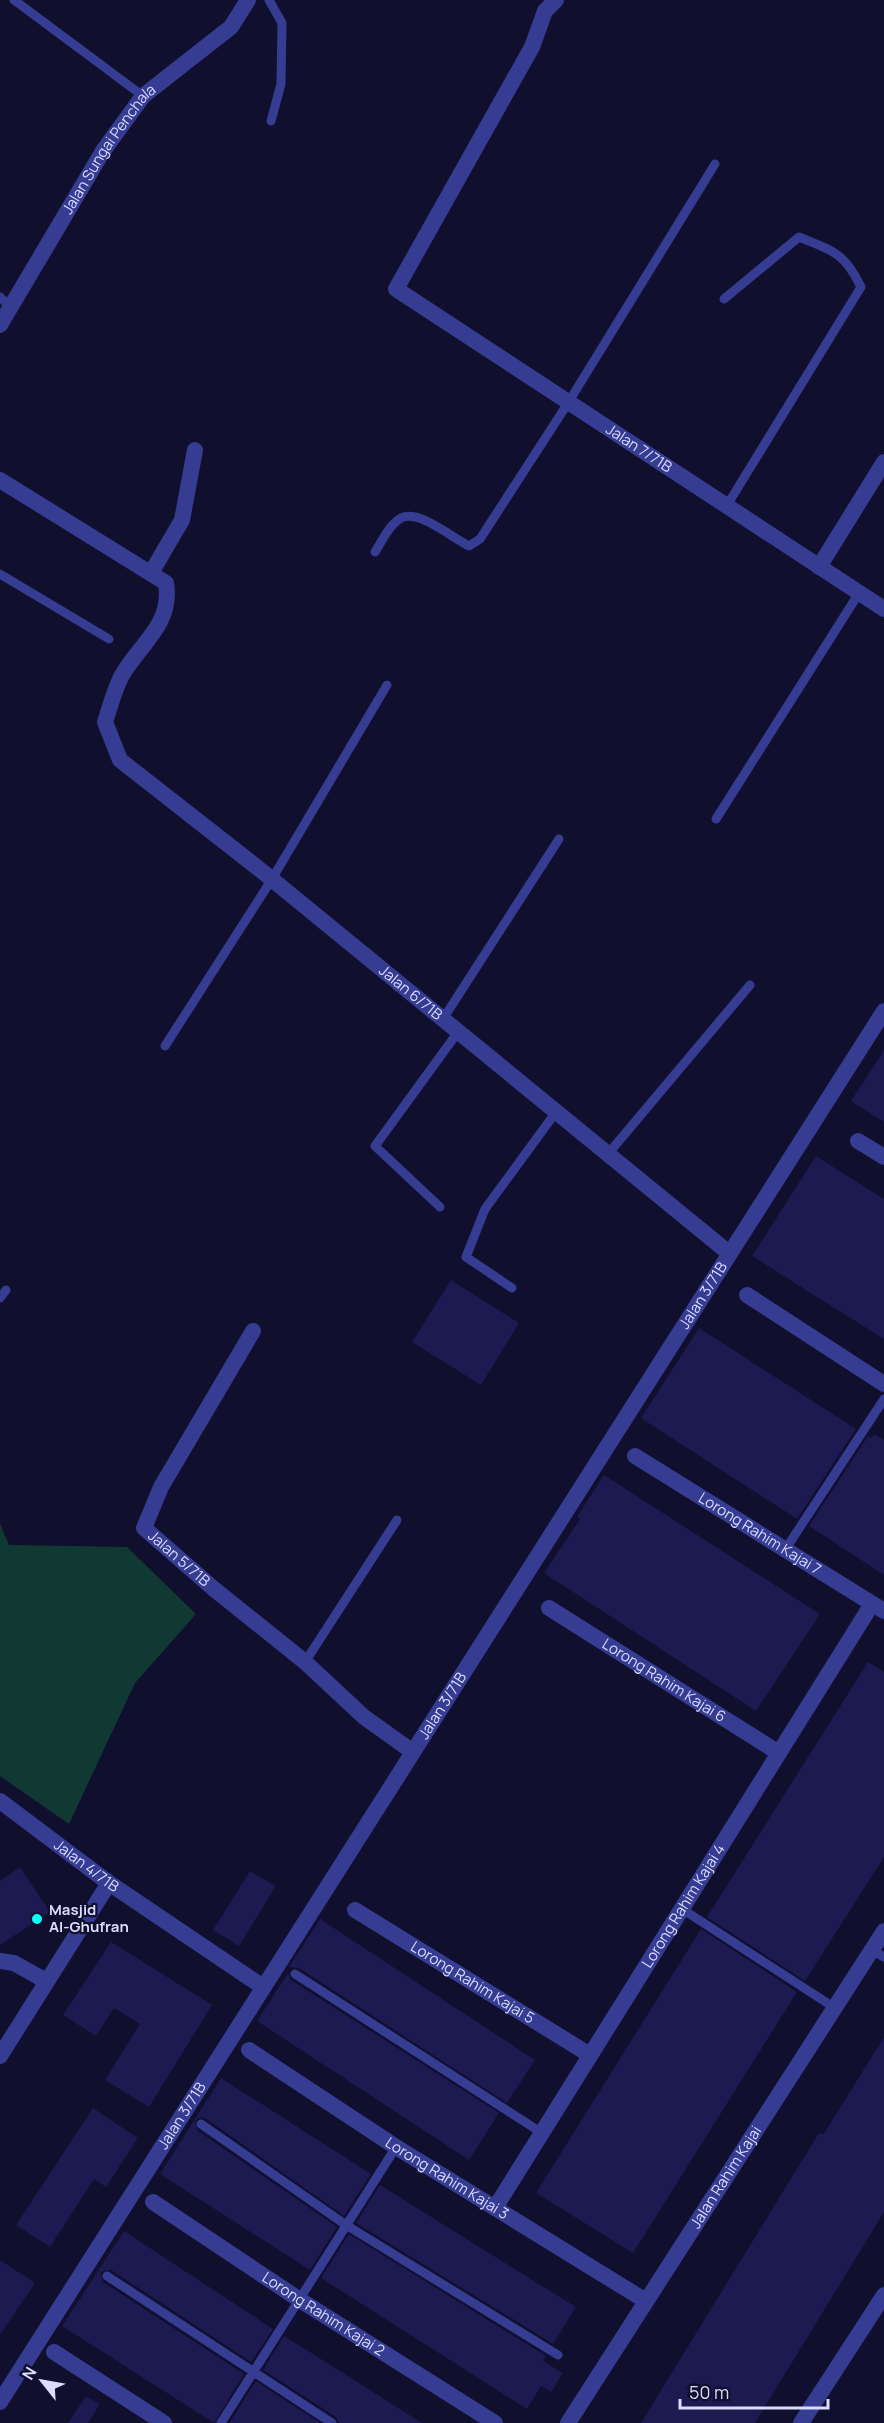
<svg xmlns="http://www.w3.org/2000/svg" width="884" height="2423" font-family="Manrope,sans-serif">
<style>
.green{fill:#113933}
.building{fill:#1d1951}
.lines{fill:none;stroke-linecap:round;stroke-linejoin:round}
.service{stroke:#353c92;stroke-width:9}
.minor{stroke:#353c92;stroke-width:16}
.tertiary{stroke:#353c92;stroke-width:16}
.poi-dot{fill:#08fffa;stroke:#100f2e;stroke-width:2}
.labels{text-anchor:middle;stroke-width:4.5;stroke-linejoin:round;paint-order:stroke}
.street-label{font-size:15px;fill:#dcdcff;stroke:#100f2e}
.poi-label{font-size:15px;font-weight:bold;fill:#dcdcff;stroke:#100f2e;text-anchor:start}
</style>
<rect width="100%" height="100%" fill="#100f2e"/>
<path class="green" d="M 0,1524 L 9,1545 L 127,1547 L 196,1614 L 135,1683 L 69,1824 L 0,1776 Z"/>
<path class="building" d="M 884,1050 L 884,1122 L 851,1101 Z
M 816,1156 L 884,1199 L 884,1339 L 752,1256 Z
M 451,1280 L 519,1323 L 481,1385 L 412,1342 Z
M 699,1328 L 856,1429 L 797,1519 L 641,1418 Z
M 874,1434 L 884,1440 L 884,1575 L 809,1526 L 868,1436 L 871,1438 Z
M 604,1475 L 820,1614 L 756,1711 L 544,1573 L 580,1519 L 577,1517 Z
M 868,1662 L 884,1672 L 884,1857 L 805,1981 L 707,1917 Z
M 20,1867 L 50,1912 L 0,1945 L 0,1881 Z
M 250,1871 L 276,1886 L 239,1946 L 213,1930 Z
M 320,1919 L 535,2060 L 507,2103 L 299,1968 L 289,1967 Z
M 701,1929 L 797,1992 L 633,2253 L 536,2193 Z
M 111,1942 L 212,2005 L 149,2107 L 105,2080 L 140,2024 L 114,2008 L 96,2036 L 63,2015 Z
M 288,1973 L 291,1980 L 499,2113 L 469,2160 L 257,2021 Z
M 884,2037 L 884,2212 L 755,2423 L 641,2423 L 787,2185 L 819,2133 L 823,2135 Z
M 221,2078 L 371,2174 L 344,2216 L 205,2118 L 199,2118 L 195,2121 L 197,2130 L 337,2227 L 310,2270 L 160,2174 Z
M 93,2108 L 138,2138 L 106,2187 L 94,2179 L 50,2247 L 16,2225 Z
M 380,2185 L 576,2307 L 553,2344 L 356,2223 Z
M 124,2231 L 273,2329 L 251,2362 L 111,2270 L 105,2270 L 101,2273 L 103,2282 L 244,2374 L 214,2423 L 62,2326 Z
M 349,2234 L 546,2356 L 543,2361 L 563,2373 L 551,2392 L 541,2386 L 527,2409 L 321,2278 Z
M 0,2260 L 35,2283 L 0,2335 Z
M 284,2336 L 294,2342 L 422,2423 L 339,2423 L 336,2417 L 263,2370 Z
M 256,2381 L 320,2423 L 229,2423 Z
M 86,2396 L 100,2404 L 88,2423 L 68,2423 Z"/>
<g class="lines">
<path class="service" d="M 14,0 L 143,96
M 269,0 L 282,23 L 281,84 L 271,121
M 0,297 L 10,307
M 724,299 L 799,237 C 833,251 844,252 861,287 L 726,507
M 375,552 C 382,541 389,525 401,518 C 419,509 452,538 469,546 L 480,539 L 568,403 L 715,164
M 0,574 L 109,639
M 716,819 L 859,593
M 443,1019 L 559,839
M 165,1046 L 272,879 L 387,685
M 608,1154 L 750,985
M 440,1207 L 375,1146 L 458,1032
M 512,1288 L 466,1257 L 485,1209 L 556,1112
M 0,1298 L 6,1290
M 785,1550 L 884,1399
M 305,1662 L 397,1520
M 682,1909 L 835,2008
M 872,1950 L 884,1957
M 295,1974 L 542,2133
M 201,2124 L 346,2225 L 558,2355
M 107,2276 L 332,2423
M 221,2423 L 396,2147"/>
<g class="minor">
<path id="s1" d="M 556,0 L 545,11 L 532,47 L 396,289 L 884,609"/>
<path id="s2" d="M 0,480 L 166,583 C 173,625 139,644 121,677 C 114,691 110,707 105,722 L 120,760 L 263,872 L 729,1253"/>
<path d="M 819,567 L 884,462"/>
<path d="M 151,573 L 182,520 L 195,450"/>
<path d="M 858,1141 L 884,1157"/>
<path d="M 747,1295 L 884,1384"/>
<path id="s3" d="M 253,1331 L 161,1487 L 144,1528 L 214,1589 L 305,1662 L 364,1717 L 413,1752"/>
<path id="s4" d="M 635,1456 L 884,1611"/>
<path id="s5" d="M 549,1608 L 779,1753"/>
<path id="s6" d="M 0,1801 L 109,1883 L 263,1987"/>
<path id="s7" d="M 355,1910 L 590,2055"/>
<path d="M 0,1961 L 14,1963 L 46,1981"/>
<path id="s8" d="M 249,2050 L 396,2147 L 646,2301"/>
<path d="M 0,2056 L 109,1883"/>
<path id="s9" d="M 153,2202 L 300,2300 L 495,2423"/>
<path id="s10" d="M 495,2208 L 872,1604"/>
<path d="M 54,2352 L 164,2423"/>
<path id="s11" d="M 0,2402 L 884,1011"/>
<path id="s12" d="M 568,2423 L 884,1931"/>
<path d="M 801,2423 L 884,2295"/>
</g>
<path class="tertiary" id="s13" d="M 0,325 L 103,151 L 143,96 L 231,27 L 248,0"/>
</g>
<circle class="poi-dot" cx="37" cy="1919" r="6"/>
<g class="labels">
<g class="street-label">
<text dy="5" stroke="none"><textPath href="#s13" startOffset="207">Jalan Sungai Penchala</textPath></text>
<text dy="5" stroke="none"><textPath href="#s1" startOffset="622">Jalan 7/71B</textPath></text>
<text dy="5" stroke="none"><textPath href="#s2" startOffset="764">Jalan 6/71B</textPath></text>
<text dy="5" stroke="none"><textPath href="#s11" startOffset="1311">Jalan 3/71B</textPath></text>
<text dy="5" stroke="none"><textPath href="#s4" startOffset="147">Lorong Rahim Kajai 7</textPath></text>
<text dy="5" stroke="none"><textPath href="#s3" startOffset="272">Jalan 5/71B</textPath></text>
<text dy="5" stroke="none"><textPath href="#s5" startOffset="136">Lorong Rahim Kajai 6</textPath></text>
<text dy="5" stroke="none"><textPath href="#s11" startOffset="825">Jalan 3/71B</textPath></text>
<text dy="5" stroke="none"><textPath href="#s6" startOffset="108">Jalan 4/71B</textPath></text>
<text dy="5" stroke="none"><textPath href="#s10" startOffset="356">Lorong Rahim Kajai 4</textPath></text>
<text dy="5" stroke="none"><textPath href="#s7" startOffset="138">Lorong Rahim Kajai 5</textPath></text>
<text dy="5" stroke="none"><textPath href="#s11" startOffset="339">Jalan 3/71B</textPath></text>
<text dy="5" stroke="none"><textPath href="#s12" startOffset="292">Jalan Rahim Kajai</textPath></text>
<text dy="5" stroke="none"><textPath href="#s8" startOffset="236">Lorong Rahim Kajai 3</textPath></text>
<text dy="5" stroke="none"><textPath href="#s9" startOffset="204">Lorong Rahim Kajai 2</textPath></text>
</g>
<g class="poi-label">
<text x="49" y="1915">Masjid<tspan x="49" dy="17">Al-Ghufran</tspan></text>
</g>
</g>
<g transform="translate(42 2381) rotate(301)" stroke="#100f2e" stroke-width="4.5" paint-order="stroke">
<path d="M0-4.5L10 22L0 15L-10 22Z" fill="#dcdcff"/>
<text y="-9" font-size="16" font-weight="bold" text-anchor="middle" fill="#dcdcff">N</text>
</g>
<path d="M680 2399v9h148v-9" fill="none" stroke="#dcdcff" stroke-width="3"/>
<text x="689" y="2399" font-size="18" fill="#dcdcff" stroke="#100f2e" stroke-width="4.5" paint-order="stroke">50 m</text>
</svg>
